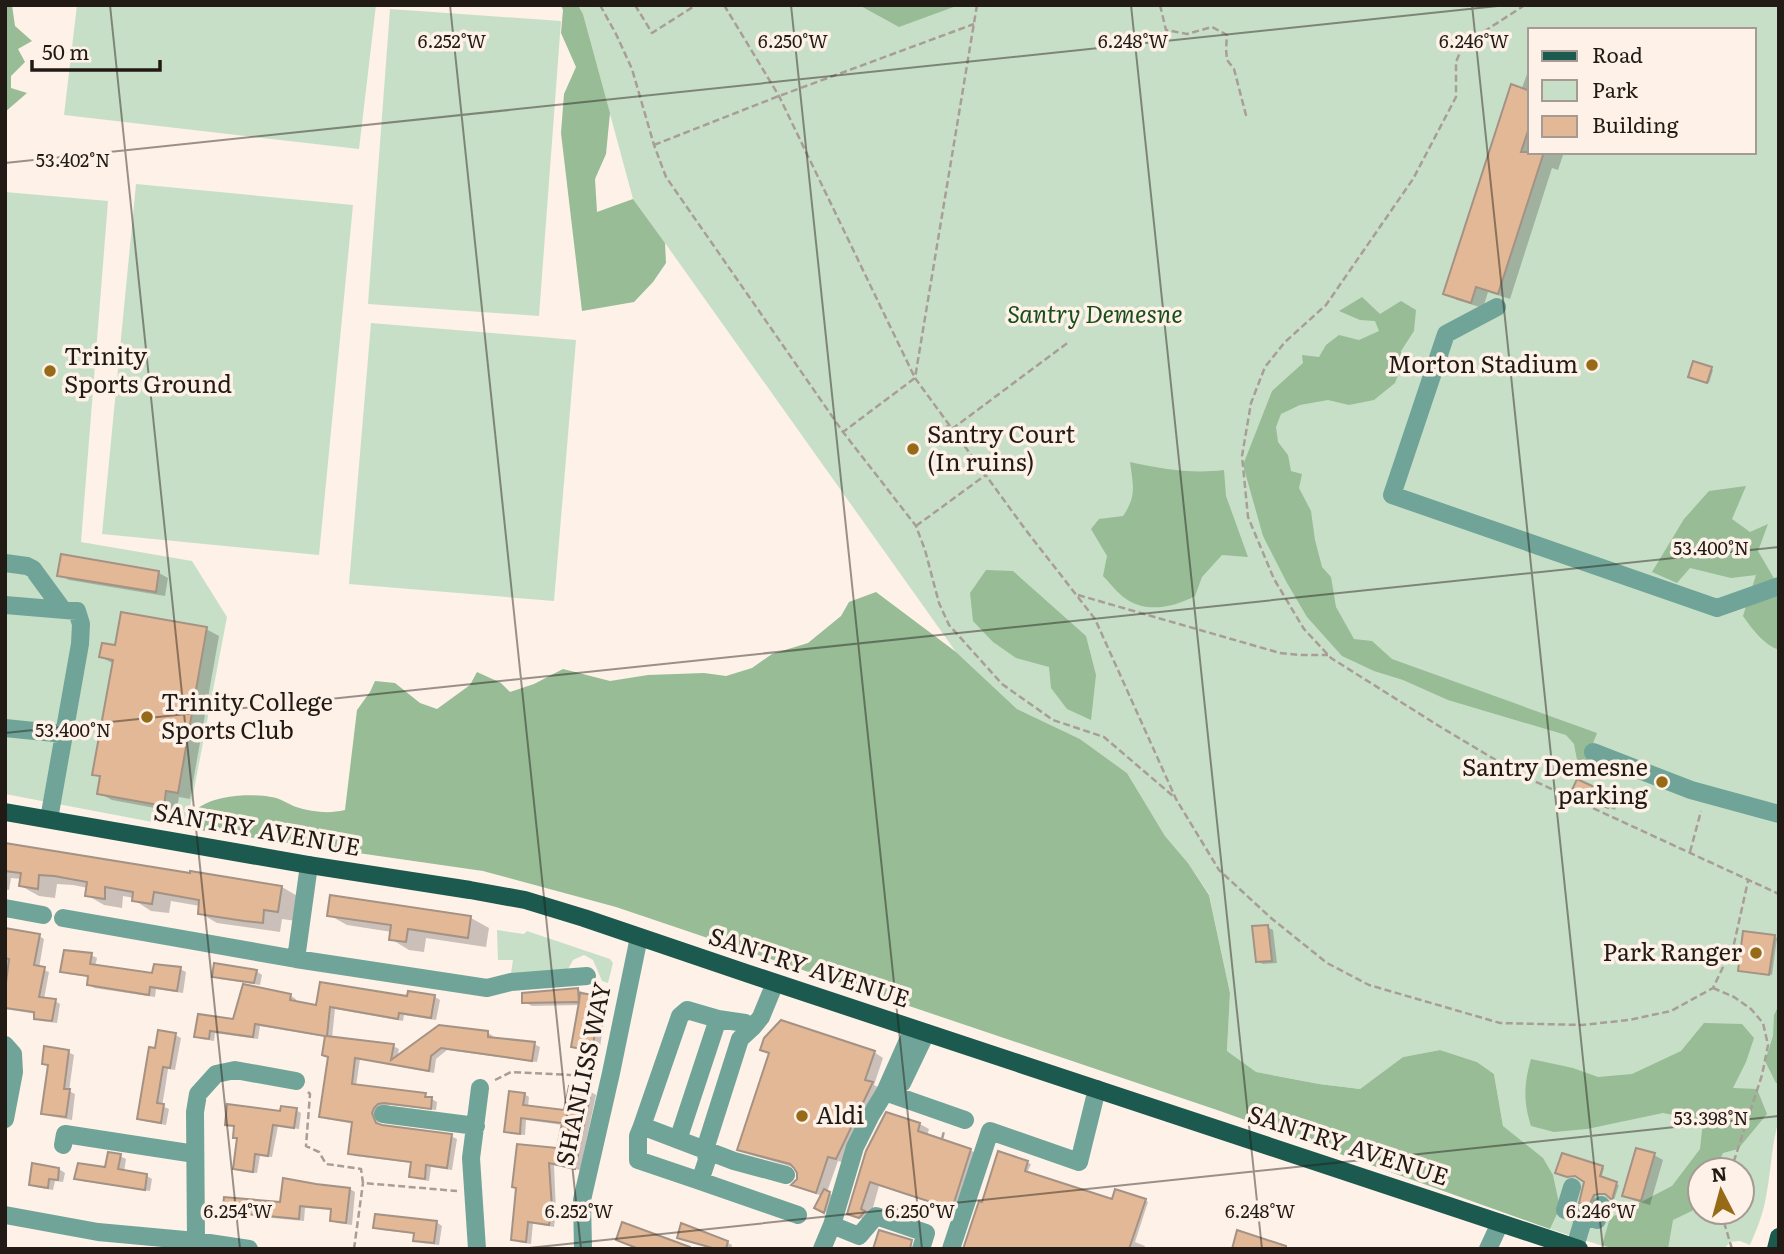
<svg xmlns="http://www.w3.org/2000/svg" width="1784" height="1254" font-family="Literata,serif">
<style>
.green{fill:#c8dfc7;fill-rule:evenodd}
.forest{fill:#97bc96}
.shadow{fill:#0003}
.building{fill:#e2b896;stroke:#a49284;stroke-width:2}
.lines{fill:none;stroke-linecap:round;stroke-linejoin:round}
.path{stroke:#a89e97;stroke-width:2.5;stroke-dasharray:7 3.5;stroke-linecap:butt}
.minor{stroke:#70a498;stroke-width:18}
.major{stroke:#1c594e;stroke-width:18}
.ticks{fill:none;stroke:#221b15;stroke-width:2;stroke-opacity:0.45}
.poi-dot{fill:#976a18;stroke:#fdf1e8;stroke-width:2.5}
.labels{text-anchor:middle;stroke-width:7;stroke-linejoin:round;paint-order:stroke}
.park-label{font-size:24px;font-style:italic;fill:#194e1c;stroke:#fdf1e8}
.poi-label{font-size:24px;fill:#221b15;stroke:#fdf1e8;text-anchor:start}
.street-label{font-size:24px;fill:#221b15;stroke:#fdf1e8}
.ticks-label{font-size:18px;text-anchor:middle;fill:#221b15;stroke:#fdf1e8;stroke-width:7;stroke-linejoin:round;paint-order:stroke}
</style>
<rect width="100%" height="100%" fill="#fdf1e8"/>
<path class="green" d="M 77,5 L 376,5 L 359,149 L 64,115 Z
M 578,5 L 1779,5 L 1779,1119 C 1771,1146 1771,1175 1765,1202 C 1762,1217 1756,1231 1750,1245 L 1740,1241 L 1730,1242 L 1724,1249 L 1612,1249 L 1550,1229 L 1560,1208 L 1503,1126 L 1494,1074 L 1477,1062 L 1440,1050 L 1403,1057 L 1360,1089 L 1319,1084 L 1255,1072 L 1227,1051 L 1230,993 L 1209,894 L 1188,863 L 1165,836 L 1127,773 L 1080,739 L 1017,709 L 956,652 L 665,243 L 633,199 L 583,14 ZM 1530,30 L 1754,30 L 1754,152 L 1530,152 ZM 1700,1170 L 1742,1170 L 1742,1212 L 1700,1212 Z
M 390,9 L 561,21 L 539,316 L 368,304 Z
M 136,184 L 353,205 L 319,555 L 102,534 Z
M 5,192 L 108,201 L 81,542 L 192,561 L 227,617 L 193,795 L 184,828 L 5,794 Z
M 371,323 L 576,340 L 554,601 L 349,584 Z
M 497,930 L 524,934 L 527,931 L 610,959 L 613,963 L 608,983 L 602,981 L 593,960 L 584,955 L 573,960 L 566,973 L 513,975 L 511,973 L 513,960 L 498,960 Z"/>
<path class="forest" d="M 5,5 L 12,5 L 15,26 L 32,41 L 18,49 L 25,62 L 11,76 L 11,88 L 27,93 L 5,112 Z
M 561,5 L 578,5 L 583,14 L 610,113 L 606,154 L 595,179 L 597,212 L 633,199 L 665,243 L 666,263 L 653,282 L 634,302 L 582,311 L 561,133 L 564,94 L 576,67 L 561,33 L 563,10 Z
M 859,5 L 959,5 L 899,27 Z
M 1362,297 L 1380,314 L 1401,301 L 1416,310 L 1414,331 L 1401,351 L 1402,365 L 1395,383 L 1374,400 L 1349,405 L 1328,400 L 1300,405 L 1281,414 L 1276,427 L 1278,442 L 1288,455 L 1291,471 L 1302,474 L 1299,488 L 1311,511 L 1315,540 L 1322,567 L 1331,577 L 1336,607 L 1354,639 L 1372,641 L 1392,659 L 1597,733 L 1583,770 L 1577,760 L 1574,744 L 1566,735 L 1448,700 L 1403,680 L 1374,671 L 1342,656 L 1307,617 L 1287,583 L 1263,536 L 1243,465 L 1272,391 L 1303,363 L 1302,355 L 1319,357 L 1326,345 L 1339,335 L 1359,340 L 1379,331 L 1375,321 L 1360,320 L 1339,311 Z
M 1130,462 C 1162,469 1191,474 1224,470 L 1226,496 L 1248,557 L 1222,555 L 1202,577 L 1195,596 C 1172,608 1144,614 1122,596 C 1115,590 1109,582 1103,576 L 1107,556 L 1091,529 L 1099,519 L 1123,516 C 1137,496 1133,485 1130,462 Z
M 1746,486 L 1732,519 L 1750,532 L 1768,524 L 1758,551 L 1779,587 L 1779,650 C 1763,644 1753,630 1743,616 L 1756,575 L 1731,578 L 1690,568 L 1677,583 L 1652,572 L 1684,519 L 1709,491 Z
M 986,570 L 1013,571 L 1086,636 L 1096,675 L 1091,720 L 1067,709 L 1051,688 L 1049,667 L 1016,658 L 993,642 L 973,621 L 970,593 Z
M 876,592 L 956,652 L 1017,709 L 1080,739 L 1127,773 L 1165,836 L 1188,863 L 1209,895 L 1230,993 L 1227,1051 L 1256,1072 L 1319,1084 L 1360,1089 L 1403,1057 L 1440,1050 L 1477,1062 L 1494,1074 L 1503,1126 L 1543,1158 L 1553,1175 L 1560,1208 L 1550,1229 L 1220,1111 L 616,907 L 483,871 L 184,828 C 186,823 188,817 192,813 C 210,795 247,793 271,797 C 280,798 288,804 296,807 C 313,812 328,814 345,810 L 357,710 L 370,692 L 375,681 L 395,683 L 420,703 L 437,709 L 470,685 L 477,672 L 501,683 L 510,692 L 534,684 L 563,669 L 610,681 L 648,675 L 704,673 L 726,676 L 752,668 L 772,654 L 808,643 L 841,616 L 849,602 Z
M 1779,1005 L 1779,1083 L 1776,1083 L 1765,1061 L 1773,1036 L 1774,1015 Z
M 1704,1023 L 1742,1024 L 1754,1038 L 1746,1062 L 1733,1088 L 1757,1089 L 1767,1114 L 1738,1149 L 1723,1153 L 1715,1170 L 1700,1170 L 1700,1207 L 1673,1220 L 1668,1249 L 1616,1249 L 1602,1245 L 1610,1218 L 1672,1186 L 1700,1149 L 1703,1121 L 1663,1113 L 1587,1129 L 1554,1132 L 1531,1126 C 1523,1101 1524,1084 1531,1059 L 1573,1068 L 1598,1077 L 1632,1074 L 1681,1051 Z"/>
<path class="shadow" d="M 1529,69 L 1530,69 L 1530,152 L 1564,152 L 1558,170 L 1552,168 L 1510,299 L 1488,292 L 1483,308 L 1457,300 L 1445,293 Z
M 1711,369 L 1713,370 L 1709,383 L 1692,378 Z
M 159,573 L 168,578 L 165,596 L 69,580 L 59,575 Z
M 206,629 L 219,636 L 190,799 L 179,797 L 176,812 L 112,800 L 99,793 L 102,778 L 94,774 L 114,664 L 101,657 L 117,647 Z
M 1579,795 L 1613,797 L 1619,801 L 1615,810 Z
M 5,844 L 192,875 L 192,873 L 282,887 L 299,897 L 296,921 L 282,919 L 280,932 L 217,923 L 200,913 L 200,906 L 171,901 L 169,913 L 151,911 L 134,900 L 134,898 L 123,896 L 122,908 L 104,905 L 87,895 L 88,888 L 73,885 L 57,884 L 55,898 L 39,896 L 21,886 L 22,879 L 11,878 L 9,890 L 5,889 Z
M 331,897 L 471,918 L 489,928 L 486,947 L 426,938 L 424,952 L 409,950 L 391,939 L 392,932 L 347,925 L 329,915 Z
M 1267,927 L 1273,930 L 1277,963 L 1263,964 L 1257,961 Z
M 5,930 L 39,936 L 44,939 L 39,968 L 49,972 L 44,999 L 55,1001 L 60,1004 L 57,1023 L 41,1021 L 35,1018 L 36,1014 L 5,1009 Z
M 1775,937 L 1777,938 L 1772,975 L 1742,971 Z
M 91,955 L 97,958 L 95,967 L 154,975 L 180,969 L 186,972 L 183,993 L 156,989 L 155,997 L 94,988 L 89,984 L 90,977 L 68,974 L 62,971 Z
M 256,971 L 262,975 L 260,985 L 219,979 L 214,976 Z
M 578,990 L 607,1002 L 599,1053 L 580,1051 L 573,1046 L 580,1005 L 532,1006 L 524,1002 Z
M 291,996 L 296,999 L 295,1003 L 318,1007 L 435,997 L 440,1000 L 436,1020 L 404,1015 L 403,1021 L 335,1009 L 332,1038 L 393,1046 L 399,1049 L 397,1058 L 488,1033 L 493,1036 L 492,1039 L 534,1044 L 540,1047 L 537,1062 L 447,1050 L 436,1059 L 434,1073 L 360,1059 L 356,1086 L 425,1095 L 437,1102 L 436,1110 L 390,1105 L 380,1109 L 376,1117 L 380,1127 L 451,1136 L 457,1139 L 452,1170 L 431,1167 L 429,1181 L 416,1179 L 411,1176 L 412,1163 L 355,1156 L 350,1153 L 354,1124 L 326,1119 L 321,1116 L 330,1058 L 326,1037 L 260,1026 L 258,1039 L 215,1033 L 214,1041 L 201,1039 L 196,1036 Z
M 175,1035 L 181,1038 L 175,1070 L 168,1069 L 165,1089 L 162,1106 L 169,1109 L 166,1125 L 144,1121 L 139,1118 L 156,1050 Z
M 762,1049 L 874,1052 L 883,1058 L 874,1085 L 882,1089 L 845,1163 L 838,1161 L 827,1192 L 838,1199 L 833,1216 L 816,1207 L 822,1196 L 803,1189 L 794,1184 L 798,1179 L 796,1168 L 748,1154 L 739,1149 L 771,1054 Z
M 68,1052 L 74,1055 L 69,1091 L 75,1094 L 72,1120 L 49,1116 L 43,1113 L 49,1066 L 44,1063 Z
M 591,1092 L 596,1095 L 580,1170 L 554,1165 L 556,1212 L 554,1227 L 533,1223 L 531,1244 L 518,1242 L 513,1240 L 518,1189 L 558,1150 L 563,1125 L 526,1120 L 525,1135 L 511,1134 L 506,1131 L 524,1094 L 529,1097 L 528,1107 L 566,1112 Z
M 296,1110 L 301,1113 L 299,1129 L 278,1126 L 272,1157 L 260,1156 L 257,1173 L 240,1171 L 235,1168 L 239,1139 L 235,1137 L 236,1127 L 227,1124 Z
M 920,1124 L 929,1129 L 927,1136 L 970,1150 L 979,1155 L 962,1213 L 879,1186 L 869,1222 L 849,1213 L 867,1152 Z
M 1000,1153 L 1031,1164 L 1027,1173 L 1113,1201 L 1145,1200 L 1148,1202 L 1135,1242 L 1145,1246 L 1144,1249 L 965,1249 L 983,1204 Z
M 1654,1155 L 1663,1160 L 1650,1205 L 1633,1200 L 1624,1195 Z
M 120,1156 L 126,1159 L 124,1172 L 147,1176 L 152,1179 L 150,1191 L 82,1181 L 76,1178 L 107,1169 Z
M 1602,1167 L 1604,1168 L 1601,1179 L 1619,1185 L 1614,1200 L 1608,1195 L 1596,1195 L 1592,1206 L 1583,1203 L 1586,1182 L 1578,1176 L 1571,1177 L 1559,1174 Z
M 59,1169 L 65,1173 L 63,1182 L 55,1181 L 53,1190 L 36,1187 L 30,1184 Z
M 350,1189 L 355,1192 L 352,1225 L 337,1223 L 331,1220 L 332,1210 L 305,1208 L 304,1221 L 242,1215 L 241,1221 L 229,1219 L 224,1216 L 226,1199 L 282,1204 Z
M 436,1222 L 442,1226 L 439,1245 L 421,1243 L 415,1240 L 416,1234 L 381,1230 L 375,1227 Z
M 683,1226 L 728,1243 L 732,1245 L 731,1249 L 711,1249 L 711,1247 Z"/>
<path class="building" d="M 1511,84 L 1530,91 L 1530,125 L 1521,152 L 1544,152 L 1498,294 L 1476,287 L 1471,303 L 1443,294 Z
M 1693,361 L 1712,367 L 1707,383 L 1688,377 Z
M 61,554 L 159,571 L 156,592 L 57,576 Z
M 121,612 L 207,627 L 178,793 L 166,791 L 164,806 L 97,794 L 100,776 L 92,775 L 113,660 L 99,657 L 102,643 L 115,645 Z
M 1577,779 L 1614,796 L 1608,808 L 1571,792 Z
M 5,843 L 190,873 L 190,871 L 282,886 L 278,912 L 264,910 L 263,923 L 244,921 L 198,914 L 199,900 L 154,892 L 152,904 L 132,901 L 133,892 L 105,887 L 105,899 L 85,896 L 87,882 L 54,876 L 39,875 L 38,889 L 19,886 L 21,873 L 5,871 Z
M 330,895 L 471,916 L 468,938 L 408,929 L 406,942 L 389,940 L 391,925 L 327,916 Z
M 1268,925 L 1272,961 L 1256,962 L 1252,926 Z
M 5,928 L 40,934 L 34,965 L 45,967 L 39,997 L 56,999 L 52,1021 L 34,1019 L 34,1012 L 5,1008 L 5,991 L 9,959 L 5,958 Z
M 1743,931 L 1775,935 L 1769,975 L 1738,971 Z
M 64,950 L 92,953 L 90,964 L 152,973 L 154,964 L 181,967 L 177,991 L 150,987 L 149,995 L 87,985 L 88,976 L 60,972 Z
M 214,963 L 257,970 L 254,983 L 212,977 Z
M 320,982 L 407,996 L 408,991 L 435,995 L 431,1018 L 399,1013 L 398,1019 L 330,1007 L 327,1036 L 394,1044 L 391,1060 L 439,1025 L 488,1031 L 488,1037 L 535,1042 L 532,1061 L 441,1048 L 431,1056 L 429,1071 L 355,1058 L 352,1084 L 426,1093 L 425,1097 L 432,1097 L 431,1109 L 384,1103 L 378,1104 L 374,1108 L 372,1113 L 376,1123 L 382,1125 L 452,1134 L 447,1168 L 426,1165 L 425,1179 L 409,1177 L 411,1162 L 348,1154 L 352,1122 L 319,1117 L 328,1057 L 322,1055 L 325,1036 L 255,1024 L 253,1037 L 210,1031 L 209,1039 L 194,1037 L 198,1014 L 233,1019 L 243,984 L 291,994 L 290,1000 L 316,1005 Z
M 578,988 L 579,1002 L 580,993 L 601,996 L 592,1051 L 571,1047 L 579,1002 L 522,1003 L 522,993 Z
M 781,1020 L 875,1051 L 865,1080 L 873,1082 L 836,1159 L 828,1157 L 816,1193 L 791,1185 L 797,1179 L 797,1173 L 794,1168 L 790,1164 L 737,1150 L 769,1053 L 760,1050 L 764,1038 Z
M 158,1030 L 176,1033 L 170,1068 L 163,1067 L 157,1103 L 164,1104 L 161,1123 L 137,1119 L 149,1047 L 155,1048 Z
M 44,1046 L 69,1050 L 64,1089 L 70,1089 L 66,1117 L 41,1114 L 48,1065 L 42,1064 Z
M 569,1086 L 591,1091 L 575,1169 L 549,1163 L 552,1208 L 549,1225 L 528,1222 L 526,1242 L 511,1240 L 516,1188 L 512,1187 L 517,1144 L 557,1148 L 562,1123 L 521,1118 L 520,1134 L 504,1132 L 509,1091 L 525,1093 L 523,1105 L 564,1110 Z
M 227,1104 L 280,1111 L 281,1106 L 297,1108 L 294,1128 L 273,1125 L 268,1156 L 255,1154 L 253,1172 L 233,1169 L 237,1138 L 233,1138 L 234,1126 L 225,1125 Z
M 886,1112 L 920,1123 L 918,1131 L 971,1149 L 952,1209 L 870,1182 L 861,1209 L 865,1211 L 859,1218 L 847,1214 L 866,1151 Z
M 1636,1148 L 1655,1153 L 1641,1201 L 1622,1196 Z
M 998,1151 L 1028,1161 L 1025,1171 L 1112,1199 L 1115,1189 L 1146,1199 L 1129,1249 L 963,1249 L 979,1201 L 982,1202 Z
M 108,1152 L 121,1154 L 118,1169 L 147,1174 L 145,1190 L 74,1179 L 78,1163 L 105,1167 Z
M 1562,1153 L 1603,1166 L 1600,1176 L 1617,1182 L 1612,1200 L 1605,1194 L 1599,1194 L 1594,1195 L 1589,1206 L 1579,1203 L 1584,1182 L 1575,1176 L 1567,1177 L 1555,1173 Z
M 32,1163 L 59,1168 L 58,1180 L 49,1179 L 48,1188 L 29,1185 Z
M 283,1178 L 316,1184 L 350,1188 L 346,1223 L 330,1221 L 331,1209 L 300,1206 L 299,1219 L 237,1213 L 236,1219 L 222,1217 L 224,1197 L 280,1202 Z
M 824,1189 L 830,1192 L 824,1213 L 814,1208 Z
M 375,1214 L 437,1221 L 434,1243 L 413,1241 L 414,1233 L 373,1228 Z
M 622,1222 L 690,1247 L 690,1249 L 639,1249 L 616,1240 Z
M 681,1223 L 728,1241 L 726,1249 L 716,1249 L 677,1238 Z
M 879,1230 L 912,1240 L 910,1249 L 873,1249 Z
M 1237,1230 L 1286,1246 L 1286,1249 L 1232,1249 Z"/>
<g class="lines">
<path class="path" d="M 600,5 L 616,34 L 632,69 L 654,145 L 666,177 L 843,432 L 916,526 L 925,550 L 939,603 L 949,625 L 1002,684 L 1053,720 L 1104,737 L 1173,796
M 635,5 L 652,33 L 696,5
M 724,5 L 779,96 L 915,378 L 843,432
M 977,5 L 915,378 L 1025,529 L 1095,619 L 1176,799 L 1219,870 L 1271,918 L 1327,963 L 1369,985 L 1500,1023 L 1582,1025 L 1629,1020 L 1671,1011 L 1713,988 L 1734,944 L 1748,881
M 1160,5 L 1166,30 L 1187,34 L 1212,27 L 1227,35 L 1226,49 L 1227,60 L 1234,69 L 1247,119
M 1525,5 L 1463,45 L 1456,62 L 1456,97 L 1413,179 L 1326,305 L 1285,342 L 1265,367 L 1251,403 L 1242,456 L 1248,517 L 1274,579 L 1304,629 L 1331,658 L 1439,726 L 1519,774 L 1779,894
M 654,145 L 779,96 L 974,24
M 952,429 L 1070,341
M 929,440 L 949,425
M 916,526 L 987,474
M 1078,595 L 1280,653 L 1300,655 L 1328,655
M 1690,852 L 1701,811
M 1713,988 L 1734,997 L 1751,1009 L 1763,1023 L 1768,1045 L 1762,1075 L 1731,1170
M 495,1080 L 511,1072 L 591,1076
M 308,1092 L 310,1094 L 306,1146 L 319,1152 L 326,1164 L 361,1169 L 363,1183 L 457,1191
M 942,1139 L 944,1131
M 1721,1212 L 1732,1249
M 354,1249 L 363,1183"/>
<path class="minor" d="M 1497,307 L 1446,334 L 1392,495 L 1717,608 L 1779,586
M 5,563 L 27,566 L 33,569 L 63,610
M 5,605 L 77,611 L 81,624 L 80,644 L 49,819
M 5,728 L 64,734
M 1593,752 L 1691,790 L 1779,814
M 5,908 L 43,915
M 63,918 L 296,959 L 487,988 L 511,982 L 587,976
M 296,959 L 309,865
M 775,983 L 761,1017 L 753,1027 L 740,1039 L 705,1149 L 707,1160 L 700,1181 L 798,1215
M 913,1029 L 885,1092 L 902,1083 L 926,1033
M 5,1045 L 13,1054 L 14,1072 L 5,1119
M 383,1114 L 476,1126
M 642,1126 L 680,1016 L 687,1010 L 718,1019
M 678,1140 L 718,1019 L 745,1023 L 753,1027
M 63,1145 L 65,1134 L 195,1154
M 700,1181 L 638,1160 L 638,1136 L 642,1126 L 734,1161 L 786,1175
M 1572,1187 L 1565,1210 L 1597,1220 L 1601,1205
M 5,1215 L 98,1232 L 196,1241 L 249,1249
M 832,1225 L 859,1236 L 876,1216 L 926,1233 L 921,1249
M 196,1241 L 195,1112 L 198,1094 L 216,1074 L 235,1070 L 296,1081
M 1575,1247 L 1584,1217
M 477,1249 L 471,1158 L 480,1088
M 583,1249 L 582,1200 L 611,1073 L 639,937
M 822,1249 L 832,1225 L 855,1147 L 871,1115 L 885,1092 L 965,1120
M 951,1249 L 990,1131 L 1079,1162 L 1097,1089
M 1488,1249 L 1500,1223"/>
<path class="major" d="M 5,812 L 309,865 L 470,890 L 525,900 L 584,918 L 746,973 L 1579,1249
M 1776,1249 L 1779,1237"/>
</g>
<path class="ticks" d="M 110,5 L 240,1249M 450,5 L 581,1249M 791,5 L 922,1249M 1131,5 L 1262,1249M 1472,5 L 1603,1249M 5,163 L 1507,5M 5,733 L 1779,547M 519,1249 L 1779,1116"/>
<g class="poi-dot">
<circle cx="1592" cy="365" r="7"/>
<circle cx="50" cy="371" r="7"/>
<circle cx="913" cy="449" r="7"/>
<circle cx="147" cy="717" r="7"/>
<circle cx="1662" cy="782" r="7"/>
<circle cx="1756" cy="953" r="7"/>
<circle cx="802" cy="1116" r="7"/>
</g>
<g class="labels">
<g class="park-label">
<text x="1095" y="323">Santry Demesne</text>
</g>
<g class="poi-label">
<text x="64" y="365">Trinity<tspan x="64" dy="28">Sports Ground</tspan></text>
<text x="1578" y="373" text-anchor="end">Morton Stadium</text>
<text x="927" y="443">Santry Court<tspan x="927" dy="28">(In ruins)</tspan></text>
<text x="161" y="711">Trinity College<tspan x="161" dy="28">Sports Club</tspan></text>
<text x="1648" y="776" text-anchor="end">Santry Demesne<tspan x="1648" dy="28">parking</tspan></text>
<text x="1742" y="961" text-anchor="end">Park Ranger</text>
<text x="816" y="1124">Aldi</text>
</g>
<g class="street-label">
<text transform="translate(257 830) rotate(10)" y="8">SANTRY AVENUE</text>
<text transform="translate(809 968) rotate(18)" y="8">SANTRY AVENUE</text>
<text transform="translate(584 1074) rotate(-78)" y="8">SHANLISS WAY</text>
<text transform="translate(1348 1146) rotate(18)" y="8">SANTRY AVENUE</text>
</g>
</g>
<g class="ticks-label">
<text x="452" y="48">6.252°W</text>
<text x="793" y="48">6.250°W</text>
<text x="1133" y="48">6.248°W</text>
<text x="1474" y="48">6.246°W</text>
<text x="73" y="167">53.402°N</text>
<text x="1711" y="555">53.400°N</text>
<text x="73" y="737">53.400°N</text>
<text x="1711" y="1125">53.398°N</text>
<text x="238" y="1218">6.254°W</text>
<text x="579" y="1218">6.252°W</text>
<text x="920" y="1218">6.250°W</text>
<text x="1260" y="1218">6.248°W</text>
<text x="1601" y="1218">6.246°W</text>
</g>
<rect width="1784" height="1254" fill="none" stroke="#221b15" stroke-width="14"/>
<rect x="1528" y="28" width="228" height="126" fill="#fdf1e8" stroke="#a59b94" stroke-width="2"/>
<rect x="1542" y="51" width="35" height="10" fill="#1c594e" stroke="#a59b94" stroke-width="2"/>
<text x="1592" y="63" font-size="21" fill="#221b15">Road</text>
<rect x="1542" y="80" width="35" height="21" fill="#c8dfc7" stroke="#a59b94" stroke-width="2"/>
<text x="1592" y="98" font-size="21" fill="#221b15">Park</text>
<rect x="1542" y="116" width="35" height="21" fill="#e2b896" stroke="#a59b94" stroke-width="2"/>
<text x="1592" y="133" font-size="21" fill="#221b15">Building</text>
<g transform="translate(1721 1191) rotate(354)"><circle r="33" fill="#fdf1e8" stroke="#a59b94" stroke-width="2"/>
<path d="M0-5L12 26L0 18L-12 26Z" fill="#976a18"/>
<text y="-10" font-size="19" font-weight="bold" text-anchor="middle" fill="#221b15">N</text>
</g>
<path d="M32 60v10h128v-10" fill="none" stroke="#221b15" stroke-width="3.5"/>
<text x="42" y="60" font-size="21" fill="#221b15" stroke="#fdf1e8" stroke-width="5" paint-order="stroke">50 m</text>
</svg>
